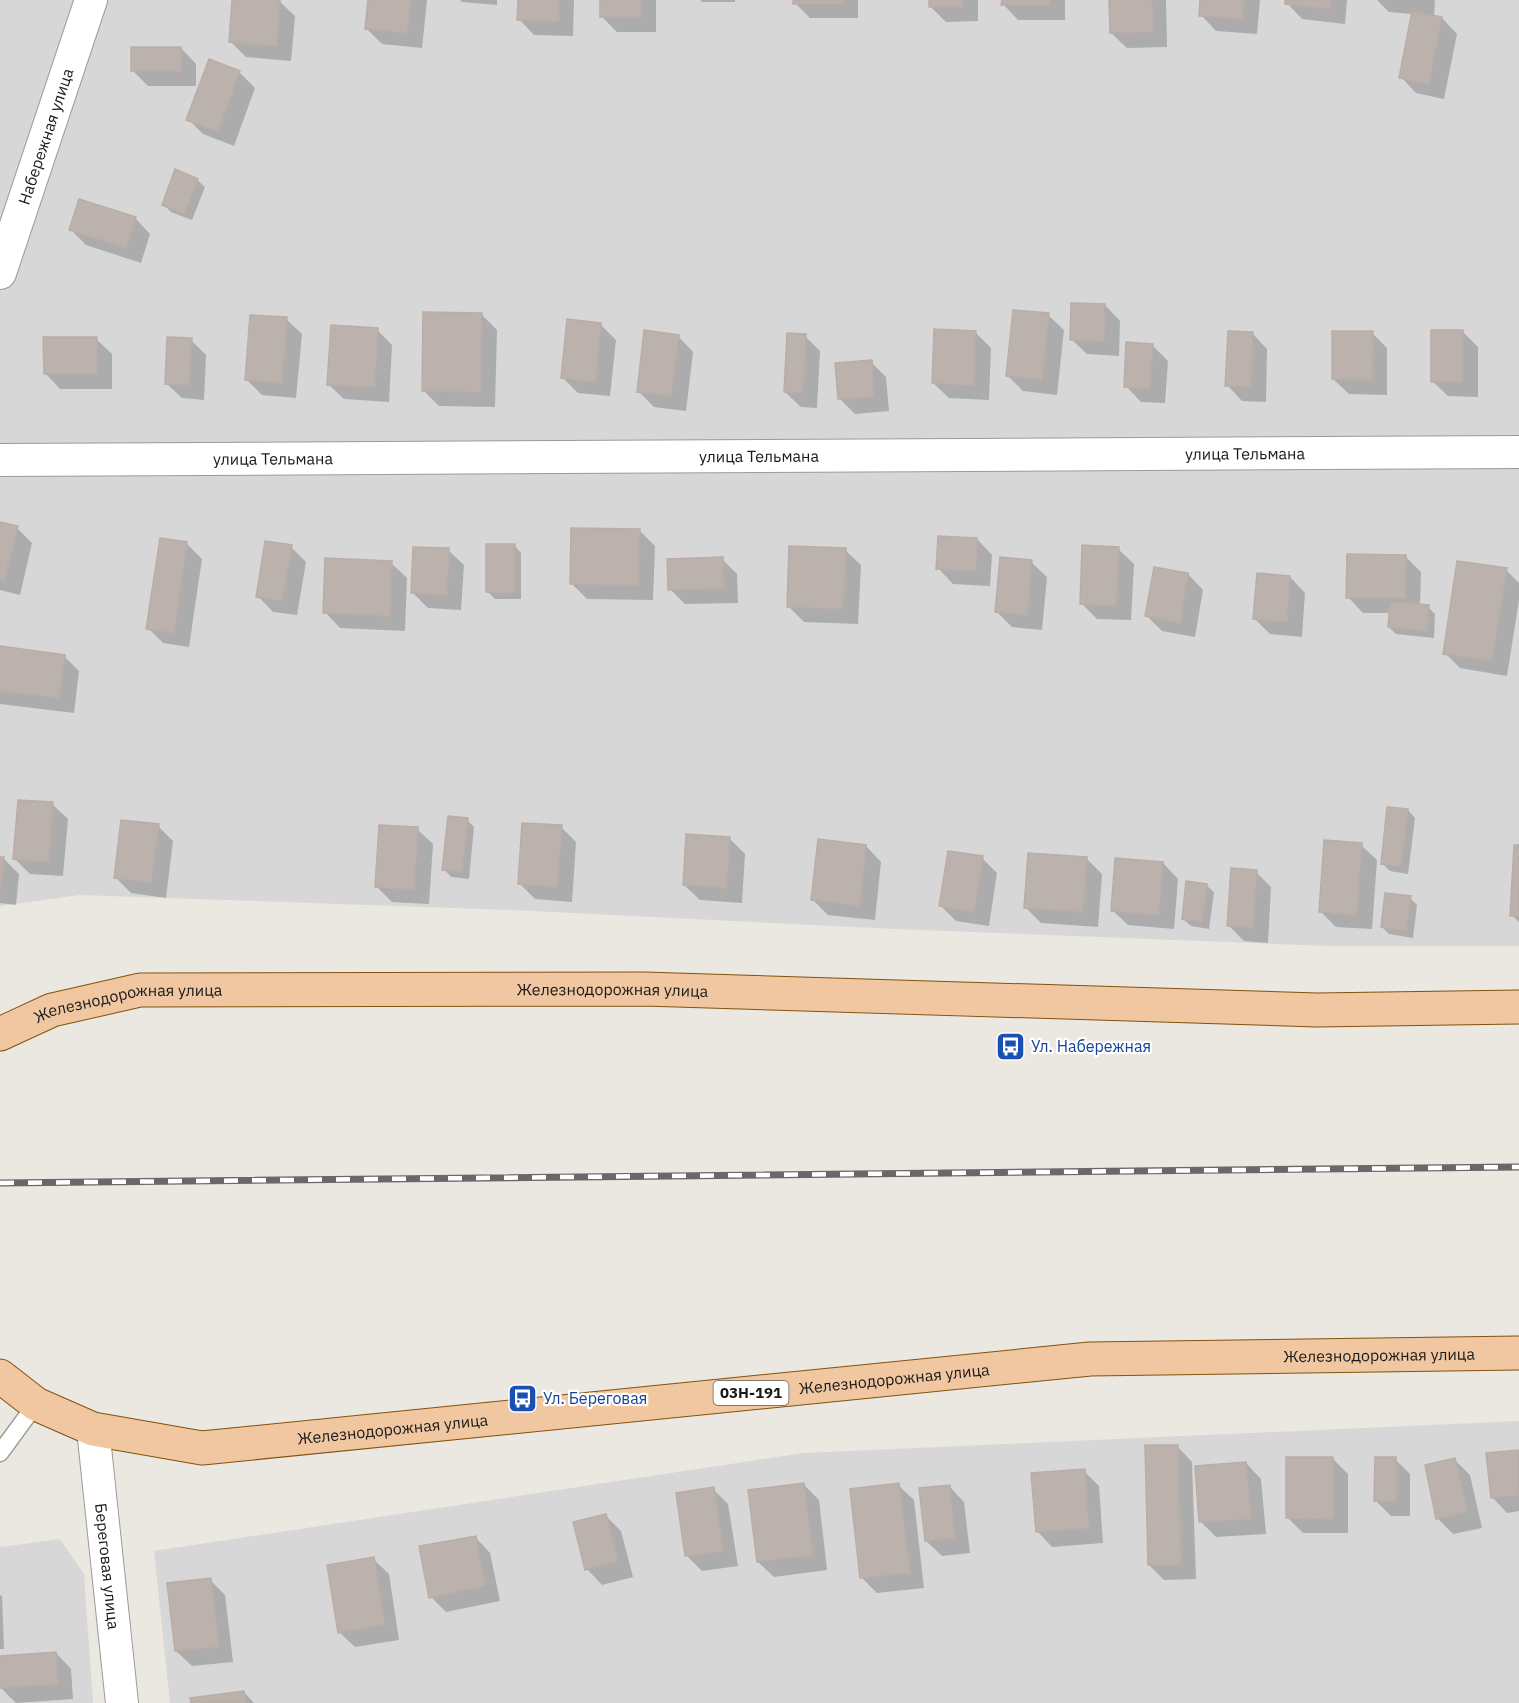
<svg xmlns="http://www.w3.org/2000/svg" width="1519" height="1703" font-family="'IBM Plex Sans',sans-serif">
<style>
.residential{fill:#d8d7d7}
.shadow{fill:#0003}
.building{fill:#bbb2ae;stroke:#bbada5;stroke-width:1.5}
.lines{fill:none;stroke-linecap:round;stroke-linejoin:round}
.lane-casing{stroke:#9b9b9b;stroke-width:19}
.street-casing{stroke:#9b9b9b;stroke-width:34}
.primary-casing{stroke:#815210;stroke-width:35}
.lane{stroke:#fff;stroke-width:16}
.street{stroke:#fff;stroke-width:32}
.primary{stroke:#f0c7a1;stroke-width:33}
.rail-casing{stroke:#686868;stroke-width:7}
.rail{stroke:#fff;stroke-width:4.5;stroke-dasharray:14;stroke-linecap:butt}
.labels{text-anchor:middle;stroke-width:4.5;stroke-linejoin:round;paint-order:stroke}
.shield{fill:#fff;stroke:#5f5f5f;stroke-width:1.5}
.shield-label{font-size:15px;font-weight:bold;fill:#1a1a1a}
.street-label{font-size:16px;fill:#1a1a1a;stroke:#fff}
.transit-label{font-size:16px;fill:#164399;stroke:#fff;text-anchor:start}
</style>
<rect width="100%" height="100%" fill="#ebe7e1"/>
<path class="residential" d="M 0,0 L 1519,0 L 1519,946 L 1328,946 L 895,929 L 512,910 L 80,895 L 0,906 Z
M 1519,1421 L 1519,1703 L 170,1703 L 154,1551 L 803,1453 Z
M 60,1539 L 84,1574 L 93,1703 L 0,1703 L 0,1547 Z"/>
<path class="shadow" d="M 234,0 L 279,1 L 295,16 L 291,61 L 246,57 L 231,42 Z
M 369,0 L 427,0 L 422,48 L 382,44 L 366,28 Z
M 460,0 L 497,0 L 497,5 L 462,2 Z
M 519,0 L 574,0 L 573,36 L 534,35 L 519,19 Z
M 601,0 L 656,0 L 656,32 L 617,32 L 601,16 Z
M 700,0 L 735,0 L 735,2 L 702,2 Z
M 795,0 L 858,0 L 858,18 L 810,18 L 795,3 Z
M 931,0 L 978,0 L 978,21 L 946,22 L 931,7 Z
M 1003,0 L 1065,0 L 1065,20 L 1018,20 L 1003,4 Z
M 1110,0 L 1166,0 L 1167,47 L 1127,48 L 1111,33 Z
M 1202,0 L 1260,0 L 1257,34 L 1216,31 L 1201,15 Z
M 1287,0 L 1347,0 L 1345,24 L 1302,19 L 1287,3 Z
M 1377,0 L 1435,0 L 1434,17 L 1442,18 L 1457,34 L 1444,99 L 1416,93 L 1401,77 L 1413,14 L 1389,12 Z
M 181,48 L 196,64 L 196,86 L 148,86 L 132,70 Z
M 239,72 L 255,88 L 234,146 L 203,134 L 188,119 Z
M 197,180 L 205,187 L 192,220 L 171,212 L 163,204 Z
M 135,218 L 150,234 L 141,263 L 86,245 L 71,230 Z
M 1105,305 L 1120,321 L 1119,356 L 1087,354 L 1071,339 Z
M 481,314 L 497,330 L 495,407 L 439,406 L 423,390 Z
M 1048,315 L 1064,330 L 1057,395 L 1023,391 L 1008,376 Z
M 286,319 L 302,334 L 296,398 L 262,395 L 246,379 Z
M 600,324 L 616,340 L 610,396 L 578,393 L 562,377 Z
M 377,330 L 392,345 L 389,402 L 344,399 L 328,384 Z
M 1463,332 L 1478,347 L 1478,397 L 1448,396 L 1432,381 Z
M 976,333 L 991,348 L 989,400 L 949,398 L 933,383 Z
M 1252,333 L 1267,349 L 1266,402 L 1242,401 L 1227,385 Z
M 1372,333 L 1387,348 L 1387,395 L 1349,394 L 1333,379 Z
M 678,336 L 693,352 L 686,411 L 654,407 L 638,391 Z
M 805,336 L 820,351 L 817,408 L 801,407 L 785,392 Z
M 96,339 L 112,354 L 112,389 L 60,389 L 45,373 Z
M 191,340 L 206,355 L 204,400 L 182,398 L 166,383 Z
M 1152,345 L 1168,361 L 1165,403 L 1141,402 L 1126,386 Z
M 871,362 L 886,377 L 889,411 L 855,414 L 839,398 Z
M 0,524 L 17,528 L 32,543 L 20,595 L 0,590 Z
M 640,531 L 655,546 L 653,600 L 587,599 L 571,583 Z
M 977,539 L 992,555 L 990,586 L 953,584 L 938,568 Z
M 187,544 L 202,559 L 189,647 L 163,643 L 148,628 Z
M 514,545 L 521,553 L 521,599 L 495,599 L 487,591 Z
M 291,547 L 306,562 L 297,615 L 273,612 L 258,596 Z
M 1118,549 L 1134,564 L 1131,620 L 1097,619 L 1081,603 Z
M 448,550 L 464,565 L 461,610 L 428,608 L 413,593 Z
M 845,550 L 861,565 L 858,624 L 804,622 L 788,606 Z
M 1405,556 L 1421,572 L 1420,606 L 1428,607 L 1435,614 L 1434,638 L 1396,634 L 1389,627 L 1390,613 L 1363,613 L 1348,597 Z
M 722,559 L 737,574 L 738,603 L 685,604 L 670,589 Z
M 1031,562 L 1047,577 L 1042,630 L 1012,627 L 996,611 Z
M 391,563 L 407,578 L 405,631 L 340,628 L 325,612 Z
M 1506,570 L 1519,583 L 1519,600 L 1507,676 L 1460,668 L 1445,653 Z
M 1188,574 L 1203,590 L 1195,637 L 1162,631 L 1147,616 Z
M 1290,577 L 1305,593 L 1302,637 L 1270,634 L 1255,619 Z
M 0,648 L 64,656 L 79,671 L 74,713 L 0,704 Z
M 52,804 L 68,819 L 63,876 L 30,874 L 15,859 Z
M 1408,810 L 1415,818 L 1408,874 L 1390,871 L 1383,864 Z
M 467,820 L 474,827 L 469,879 L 451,877 L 444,869 Z
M 158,826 L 173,841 L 166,898 L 131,893 L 115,877 Z
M 561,827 L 576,842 L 572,902 L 535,899 L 519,883 Z
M 417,829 L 433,844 L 429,904 L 392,902 L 376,886 Z
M 729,838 L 745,854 L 742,903 L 700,900 L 684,885 Z
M 1361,845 L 1377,860 L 1372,929 L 1336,927 L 1320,911 Z
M 866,846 L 881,862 L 875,920 L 828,915 L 812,899 Z
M 1519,847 L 1519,922 L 1512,915 Z
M 0,858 L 3,858 L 19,874 L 16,905 L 0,903 Z
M 982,858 L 997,873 L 989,926 L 956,921 L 941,906 Z
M 1086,858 L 1102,874 L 1098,927 L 1041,923 L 1025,907 Z
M 1163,863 L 1178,879 L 1174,929 L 1128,925 L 1112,910 Z
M 1256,872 L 1271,887 L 1268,943 L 1244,941 L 1229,926 Z
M 1206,885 L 1214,892 L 1209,929 L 1191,926 L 1183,919 Z
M 1410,898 L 1417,905 L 1413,938 L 1389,934 L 1382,927 Z
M 1177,1446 L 1192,1462 L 1196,1579 L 1164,1580 L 1149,1565 Z
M 1519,1452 L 1519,1511 L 1507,1513 L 1492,1497 Z
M 1332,1458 L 1348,1474 L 1348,1533 L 1303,1533 L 1288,1518 Z
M 1395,1459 L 1410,1474 L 1410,1516 L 1391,1516 L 1376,1501 Z
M 1455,1460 L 1470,1475 L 1482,1528 L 1453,1534 L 1437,1518 Z
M 1246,1463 L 1261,1479 L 1266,1534 L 1216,1537 L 1201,1522 Z
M 1084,1471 L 1099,1486 L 1103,1543 L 1052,1547 L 1037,1531 Z
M 803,1484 L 819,1500 L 827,1570 L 774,1577 L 758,1562 Z
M 898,1485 L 914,1500 L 924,1588 L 877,1593 L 862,1578 Z
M 949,1486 L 964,1502 L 970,1553 L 942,1556 L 926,1541 Z
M 713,1489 L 728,1504 L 738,1566 L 702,1571 L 687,1556 Z
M 605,1515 L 621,1531 L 633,1577 L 602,1585 L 587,1569 Z
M 475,1537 L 490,1553 L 500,1601 L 446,1612 L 431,1597 Z
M 373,1559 L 389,1574 L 399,1640 L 355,1647 L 339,1632 Z
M 210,1580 L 225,1595 L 233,1662 L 192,1666 L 176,1651 Z
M 0,1595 L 2,1596 L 4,1649 L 0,1649 Z
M 56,1653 L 71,1669 L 73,1699 L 16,1703 L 1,1688 L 0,1657 Z
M 244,1692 L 254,1703 L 193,1703 Z"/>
<path class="building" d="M 232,0 L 280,0 L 277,46 L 229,42 Z
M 368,0 L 411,0 L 407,33 L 365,29 Z
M 518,0 L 559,0 L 559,21 L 517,20 Z
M 600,0 L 641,0 L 641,17 L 600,17 Z
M 793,0 L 843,0 L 843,4 L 793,4 Z
M 929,0 L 963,0 L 963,7 L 929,7 Z
M 1002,0 L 1050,0 L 1050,5 L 1001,5 Z
M 1109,0 L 1152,0 L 1153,32 L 1110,33 Z
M 1200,0 L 1244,0 L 1243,19 L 1199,16 Z
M 1285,0 L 1331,0 L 1330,9 L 1285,4 Z
M 1412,11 L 1442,17 L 1429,84 L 1399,78 Z
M 131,47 L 181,47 L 181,71 L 131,71 Z
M 209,59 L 240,71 L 218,131 L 186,120 Z
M 175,169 L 198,179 L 184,214 L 162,205 Z
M 79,199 L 136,217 L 126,248 L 69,230 Z
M 1071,303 L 1105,304 L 1104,341 L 1070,340 Z
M 1013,310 L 1049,313 L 1042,380 L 1006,376 Z
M 423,312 L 482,313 L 481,392 L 422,391 Z
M 250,315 L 287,317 L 282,383 L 245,380 Z
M 567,319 L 601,323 L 595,382 L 561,378 Z
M 331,325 L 378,328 L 375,387 L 327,385 Z
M 934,329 L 976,331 L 974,386 L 932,383 Z
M 644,330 L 679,335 L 671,396 L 637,392 Z
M 1431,330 L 1463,330 L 1463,382 L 1431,382 Z
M 1228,331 L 1253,332 L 1251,387 L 1225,386 Z
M 1332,331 L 1373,331 L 1372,380 L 1332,379 Z
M 787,333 L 806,334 L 803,393 L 784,392 Z
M 43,337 L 97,337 L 97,374 L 44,374 Z
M 167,337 L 192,338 L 189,385 L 165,384 Z
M 1126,342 L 1153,344 L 1150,389 L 1124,387 Z
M 872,360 L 874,397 L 838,399 L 835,363 Z
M 0,522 L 18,526 L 5,580 L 0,579 Z
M 571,528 L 640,529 L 639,586 L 570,584 Z
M 938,536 L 977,538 L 976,571 L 936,569 Z
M 160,538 L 187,542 L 174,633 L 146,629 Z
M 265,541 L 292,545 L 282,601 L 256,597 Z
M 486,544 L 515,544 L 514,593 L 486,592 Z
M 1082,545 L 1119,547 L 1116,606 L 1080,604 Z
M 789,546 L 846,548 L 843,609 L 787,607 Z
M 413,547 L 449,548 L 447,595 L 411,593 Z
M 1347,554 L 1406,555 L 1405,598 L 1346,598 Z
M 723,557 L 724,588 L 668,590 L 667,559 Z
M 1000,557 L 1032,560 L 1027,615 L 995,612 Z
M 325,558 L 392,561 L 390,616 L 323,613 Z
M 1457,561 L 1507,568 L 1492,661 L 1443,654 Z
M 1154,567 L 1188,573 L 1180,623 L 1145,616 Z
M 1257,573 L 1290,576 L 1287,622 L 1253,619 Z
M 1390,602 L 1429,605 L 1427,631 L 1388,627 Z
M 0,646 L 65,655 L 59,698 L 0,691 Z
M 18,800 L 53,802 L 49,862 L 13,859 Z
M 1387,807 L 1408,809 L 1401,867 L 1381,864 Z
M 448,816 L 468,818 L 462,872 L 442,870 Z
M 121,820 L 159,824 L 151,883 L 114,878 Z
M 522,823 L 562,825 L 557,887 L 518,884 Z
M 379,825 L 418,827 L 414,890 L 375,887 Z
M 686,834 L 730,837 L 727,888 L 683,885 Z
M 818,839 L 866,845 L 860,906 L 811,900 Z
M 1324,840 L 1362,843 L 1357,915 L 1319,912 Z
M 1514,845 L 1519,845 L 1519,916 L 1510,916 Z
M 948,851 L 983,856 L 974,912 L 939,906 Z
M 1028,853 L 1087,857 L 1083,912 L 1024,908 Z
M 0,857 L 4,857 L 1,890 L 0,890 Z
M 1115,858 L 1163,862 L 1159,915 L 1111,911 Z
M 1231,868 L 1257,870 L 1253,928 L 1227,926 Z
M 1186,881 L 1207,884 L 1202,922 L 1182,919 Z
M 1385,893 L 1411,896 L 1406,931 L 1381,927 Z
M 1145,1445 L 1178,1445 L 1181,1565 L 1148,1565 Z
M 1519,1450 L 1519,1495 L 1491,1498 L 1486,1453 Z
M 1286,1457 L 1333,1457 L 1333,1519 L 1286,1518 Z
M 1375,1457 L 1396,1457 L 1396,1501 L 1374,1501 Z
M 1455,1458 L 1467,1512 L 1436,1519 L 1425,1465 Z
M 1246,1462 L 1251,1519 L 1199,1522 L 1195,1466 Z
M 1085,1469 L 1089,1528 L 1036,1532 L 1031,1473 Z
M 804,1483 L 813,1555 L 757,1562 L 748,1490 Z
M 899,1483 L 910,1573 L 860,1578 L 850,1489 Z
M 950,1485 L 955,1538 L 925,1541 L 919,1488 Z
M 714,1487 L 723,1551 L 685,1556 L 676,1493 Z
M 606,1514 L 618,1561 L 585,1570 L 573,1522 Z
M 476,1536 L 485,1586 L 429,1598 L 419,1546 Z
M 374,1557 L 385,1625 L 338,1633 L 327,1565 Z
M 211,1578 L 219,1647 L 175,1651 L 167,1583 Z
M 56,1652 L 58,1684 L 0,1688 L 0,1656 Z
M 244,1691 L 246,1703 L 191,1703 L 190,1698 Z"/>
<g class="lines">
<defs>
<path id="lane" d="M 0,1453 L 36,1404"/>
<g id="street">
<path id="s1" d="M 0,273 L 91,0"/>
<path id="s2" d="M 0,460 L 1519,452"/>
<path id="s3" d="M 93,1429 L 122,1703"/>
</g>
<g id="primary">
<path id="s4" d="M 0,1034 L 52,1010 L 140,990 L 644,989 L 1317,1010 L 1519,1007"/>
<path id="s5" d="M 0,1376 L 36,1404 L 93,1429 L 202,1448 L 1090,1359 L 1519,1353"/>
</g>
</defs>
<use href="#lane" class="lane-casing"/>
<use href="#street" class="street-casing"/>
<use href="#primary" class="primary-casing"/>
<use href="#lane" class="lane"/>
<use href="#street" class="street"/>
<use href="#primary" class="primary"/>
<defs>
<path id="rail" d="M 0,1183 L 1519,1167"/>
</defs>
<use href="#rail" class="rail-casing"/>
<use href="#rail" class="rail"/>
</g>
<defs>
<symbol id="bus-square" viewBox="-11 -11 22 22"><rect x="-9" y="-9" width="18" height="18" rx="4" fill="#1a4fb4" stroke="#fff"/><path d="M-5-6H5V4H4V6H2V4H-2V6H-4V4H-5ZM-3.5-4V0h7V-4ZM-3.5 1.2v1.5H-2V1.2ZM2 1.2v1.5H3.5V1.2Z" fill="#fff"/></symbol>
</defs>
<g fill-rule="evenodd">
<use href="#bus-square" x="994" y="1030" width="33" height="33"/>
<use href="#bus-square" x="506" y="1382" width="33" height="33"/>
</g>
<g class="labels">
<rect class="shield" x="713.5" y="1381" width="75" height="24" rx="4.5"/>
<g class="shield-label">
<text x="751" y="1398">03Н-191</text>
</g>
<g class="street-label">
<text dy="6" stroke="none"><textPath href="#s1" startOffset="144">Набережная улица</textPath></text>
<text dy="6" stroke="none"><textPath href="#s2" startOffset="1245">улица Тельмана</textPath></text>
<text dy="6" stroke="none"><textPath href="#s2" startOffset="759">улица Тельмана</textPath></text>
<text dy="6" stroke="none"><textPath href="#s2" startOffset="273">улица Тельмана</textPath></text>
<text dy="6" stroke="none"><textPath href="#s4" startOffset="620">Железнодорожная улица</textPath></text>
<text dy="6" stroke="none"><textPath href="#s4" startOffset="134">Железнодорожная улица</textPath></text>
<text dy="6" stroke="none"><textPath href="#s5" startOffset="1400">Железнодорожная улица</textPath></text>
<text dy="6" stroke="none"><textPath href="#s5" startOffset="914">Железнодорожная улица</textPath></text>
<text dy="6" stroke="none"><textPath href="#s5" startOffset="410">Железнодорожная улица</textPath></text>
<text dy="6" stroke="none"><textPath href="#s3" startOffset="138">Береговая улица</textPath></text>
</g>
<g class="transit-label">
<text x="1031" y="1052">Ул. Набережная</text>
<text x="543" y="1404">Ул. Береговая</text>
</g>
</g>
</svg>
